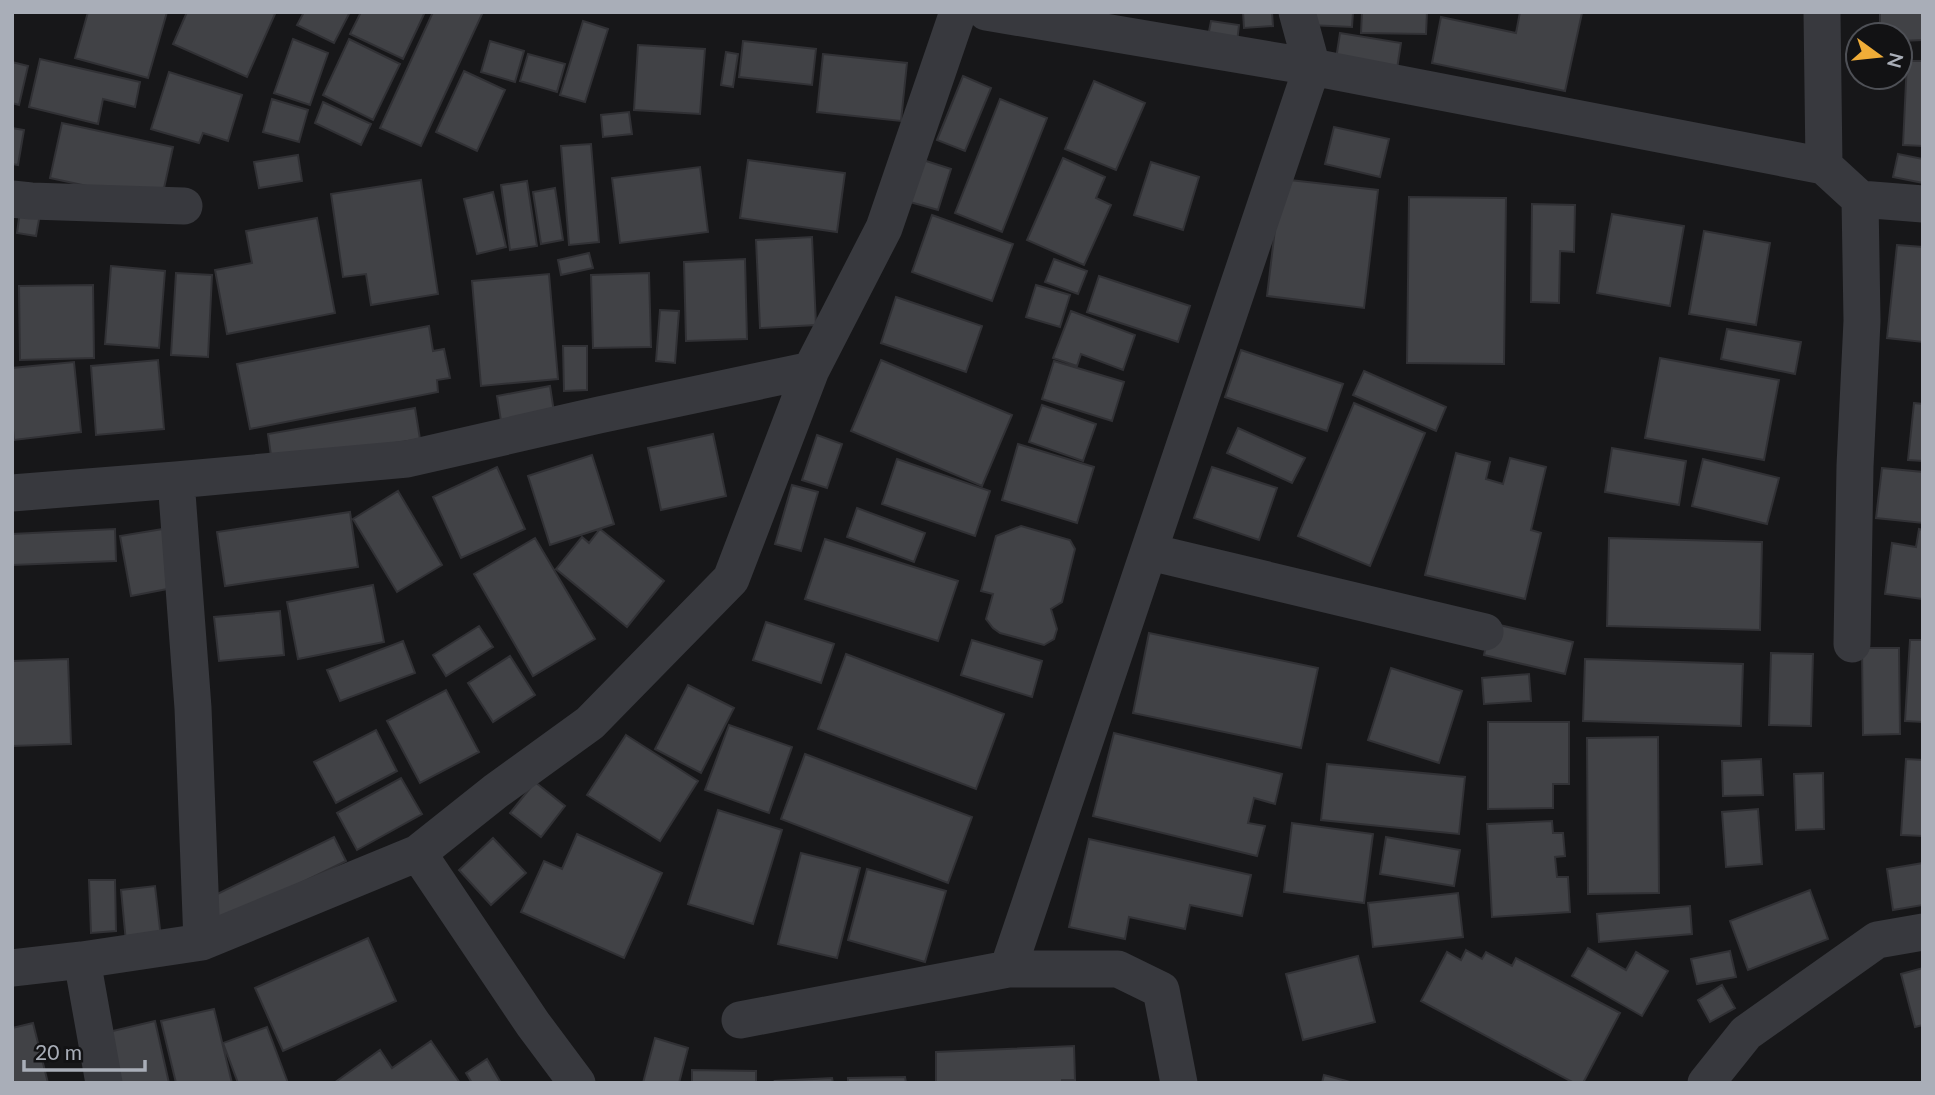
<svg xmlns="http://www.w3.org/2000/svg" width="1935" height="1095" font-family="Lato,sans-serif">
<style>
.building{fill:#414246;stroke:#313135;stroke-width:2}
.lines{fill:none;stroke-linecap:round;stroke-linejoin:round}
.minor{stroke:#38393e;stroke-width:37}
</style>
<rect width="100%" height="100%" fill="#171719"/>
<path class="building" d="M 88,12 L 167,12 L 148,78 L 75,58 Z
M 187,12 L 271,12 L 275,14 L 247,77 L 173,44 Z
M 304,12 L 350,12 L 334,43 L 297,25 Z
M 361,12 L 425,12 L 403,59 L 350,34 Z
M 433,12 L 483,12 L 421,146 L 380,128 Z
M 1243,12 L 1272,12 L 1273,26 L 1244,28 Z
M 1310,12 L 1353,12 L 1352,27 L 1309,25 Z
M 1362,12 L 1427,12 L 1426,34 L 1361,33 Z
M 1520,12 L 1582,13 L 1565,91 L 1432,63 L 1441,17 L 1516,33 Z
M 1880,12 L 1923,12 L 1923,40 L 1900,41 L 1900,35 L 1880,35 Z
M 583,21 L 608,29 L 585,102 L 560,95 Z
M 1211,21 L 1239,25 L 1236,51 L 1206,47 Z
M 1340,33 L 1401,43 L 1397,69 L 1336,59 Z
M 293,39 L 328,53 L 310,105 L 274,93 Z
M 349,39 L 400,64 L 373,120 L 323,95 Z
M 490,41 L 524,51 L 515,82 L 481,72 Z
M 743,41 L 816,49 L 812,85 L 739,77 Z
M 638,45 L 705,49 L 700,114 L 634,110 Z
M 726,52 L 738,54 L 733,87 L 721,85 Z
M 528,54 L 565,64 L 557,92 L 520,81 Z
M 823,54 L 907,63 L 901,121 L 817,112 Z
M 40,59 L 140,82 L 135,107 L 103,99 L 98,124 L 29,107 Z
M 1907,61 L 1923,61 L 1923,146 L 1903,145 Z
M 12,62 L 28,66 L 19,105 L 12,103 Z
M 464,71 L 505,90 L 477,151 L 436,132 Z
M 169,72 L 242,95 L 228,141 L 203,133 L 199,143 L 151,129 Z
M 963,76 L 991,88 L 965,151 L 937,140 Z
M 1094,81 L 1145,103 L 1116,170 L 1065,149 Z
M 272,99 L 308,110 L 299,142 L 263,132 Z
M 1000,99 L 1047,118 L 1002,232 L 955,213 Z
M 323,102 L 371,124 L 361,145 L 315,123 Z
M 629,112 L 632,134 L 603,137 L 601,115 Z
M 62,123 L 173,147 L 161,202 L 50,178 Z
M 1334,127 L 1389,139 L 1380,177 L 1325,164 Z
M 12,128 L 24,130 L 18,165 L 12,164 Z
M 591,144 L 599,242 L 569,245 L 561,146 Z
M 1898,154 L 1923,159 L 1923,183 L 1893,177 Z
M 298,155 L 302,181 L 259,188 L 254,162 Z
M 1063,158 L 1105,177 L 1096,198 L 1111,205 L 1084,265 L 1027,240 Z
M 748,160 L 845,173 L 837,232 L 740,218 Z
M 923,160 L 951,169 L 938,210 L 910,202 Z
M 1151,162 L 1199,177 L 1183,230 L 1134,215 Z
M 700,167 L 708,232 L 620,243 L 612,178 Z
M 1281,179 L 1378,190 L 1364,308 L 1267,296 Z
M 421,180 L 438,294 L 371,305 L 366,274 L 343,277 L 331,194 Z
M 527,181 L 537,246 L 510,250 L 501,185 Z
M 555,188 L 563,240 L 541,244 L 533,192 Z
M 493,192 L 506,247 L 477,254 L 464,199 Z
M 1409,197 L 1506,198 L 1504,364 L 1407,363 Z
M 1532,204 L 1575,205 L 1574,252 L 1560,251 L 1559,303 L 1531,302 Z
M 20,211 L 40,214 L 36,236 L 17,233 Z
M 1612,214 L 1684,226 L 1670,306 L 1597,293 Z
M 932,215 L 1013,244 L 992,301 L 912,272 Z
M 317,218 L 335,313 L 227,334 L 215,270 L 252,263 L 246,231 Z
M 1704,231 L 1770,243 L 1756,325 L 1689,314 Z
M 812,237 L 816,325 L 760,328 L 756,240 Z
M 1897,245 L 1923,247 L 1923,342 L 1887,338 Z
M 589,253 L 593,268 L 561,275 L 558,260 Z
M 745,259 L 747,339 L 686,341 L 684,262 Z
M 1054,259 L 1087,271 L 1078,294 L 1045,282 Z
M 111,266 L 165,271 L 159,348 L 105,344 Z
M 176,273 L 212,275 L 208,357 L 171,355 Z
M 649,273 L 651,347 L 593,348 L 591,275 Z
M 549,274 L 558,379 L 481,386 L 472,281 Z
M 1099,276 L 1190,306 L 1178,342 L 1087,312 Z
M 93,285 L 94,358 L 20,360 L 19,286 Z
M 1036,285 L 1070,295 L 1060,327 L 1026,317 Z
M 896,297 L 982,326 L 966,372 L 881,343 Z
M 660,310 L 679,311 L 675,363 L 656,361 Z
M 1071,311 L 1135,335 L 1123,370 L 1081,354 L 1077,366 L 1053,358 Z
M 429,326 L 433,351 L 444,349 L 450,378 L 437,380 L 438,392 L 250,429 L 237,364 Z
M 1727,329 L 1801,342 L 1795,374 L 1721,359 Z
M 563,346 L 587,346 L 587,390 L 564,391 Z
M 1241,350 L 1343,384 L 1327,431 L 1225,397 Z
M 1660,358 L 1779,380 L 1764,460 L 1645,438 Z
M 158,360 L 164,429 L 96,435 L 91,366 Z
M 881,360 L 1012,415 L 982,486 L 851,431 Z
M 1054,361 L 1124,382 L 1112,421 L 1042,399 Z
M 74,362 L 81,432 L 14,440 L 12,419 L 12,368 Z
M 1364,371 L 1446,407 L 1436,431 L 1353,395 Z
M 550,386 L 554,412 L 501,421 L 497,396 Z
M 1354,403 L 1425,433 L 1370,566 L 1298,536 Z
M 1914,403 L 1923,404 L 1923,461 L 1908,460 Z
M 1042,405 L 1096,424 L 1083,461 L 1029,442 Z
M 415,408 L 420,439 L 272,463 L 268,434 Z
M 1238,428 L 1305,458 L 1292,483 L 1227,453 Z
M 713,434 L 726,496 L 661,510 L 648,448 Z
M 817,435 L 842,444 L 827,488 L 802,480 Z
M 1018,444 L 1094,467 L 1077,523 L 1002,500 Z
M 1612,448 L 1686,461 L 1679,505 L 1605,492 Z
M 1456,453 L 1490,462 L 1486,479 L 1503,484 L 1510,458 L 1546,467 L 1531,530 L 1541,533 L 1525,599 L 1425,575 Z
M 592,455 L 614,524 L 550,545 L 528,476 Z
M 897,459 L 990,491 L 975,536 L 882,504 Z
M 1703,459 L 1779,478 L 1767,524 L 1692,506 Z
M 497,467 L 525,529 L 461,558 L 433,497 Z
M 1212,467 L 1277,488 L 1259,540 L 1194,518 Z
M 1882,468 L 1923,472 L 1923,523 L 1876,518 Z
M 792,485 L 818,492 L 801,551 L 775,544 Z
M 398,491 L 442,565 L 397,592 L 353,519 Z
M 857,508 L 925,533 L 914,562 L 847,537 Z
M 350,512 L 358,567 L 225,586 L 217,532 Z
M 1021,526 L 1070,540 L 1075,549 L 1062,602 L 1051,609 L 1057,629 L 1054,639 L 1044,645 L 1000,633 L 993,628 L 986,619 L 993,594 L 981,591 L 996,536 Z
M 169,528 L 178,587 L 131,596 L 120,536 Z
M 115,529 L 116,561 L 12,565 L 12,534 Z
M 600,529 L 664,581 L 627,627 L 556,569 L 582,537 L 589,543 Z
M 1919,529 L 1923,530 L 1923,599 L 1885,594 L 1892,543 L 1916,547 Z
M 535,538 L 595,639 L 533,676 L 474,574 Z
M 1609,538 L 1762,542 L 1760,630 L 1607,626 Z
M 825,539 L 958,581 L 938,641 L 805,599 Z
M 373,585 L 384,642 L 298,659 L 287,602 Z
M 280,611 L 284,655 L 219,661 L 214,617 Z
M 766,622 L 834,644 L 821,683 L 753,660 Z
M 1491,623 L 1573,642 L 1565,674 L 1484,655 Z
M 479,626 L 493,647 L 446,676 L 433,655 Z
M 1149,633 L 1318,668 L 1301,748 L 1133,713 Z
M 972,640 L 1042,661 L 1032,697 L 961,675 Z
M 1910,640 L 1923,640 L 1923,722 L 1905,721 Z
M 403,641 L 415,673 L 340,701 L 327,670 Z
M 1862,648 L 1899,648 L 1900,734 L 1863,735 Z
M 1771,653 L 1813,654 L 1811,726 L 1769,725 Z
M 846,654 L 1004,714 L 976,789 L 818,729 Z
M 510,656 L 535,695 L 493,722 L 468,683 Z
M 68,659 L 71,744 L 12,746 L 12,661 Z
M 1585,659 L 1743,664 L 1741,726 L 1583,721 Z
M 1391,668 L 1462,691 L 1439,763 L 1368,740 Z
M 1529,674 L 1531,701 L 1484,704 L 1482,678 Z
M 688,685 L 734,708 L 701,773 L 655,749 Z
M 446,690 L 479,752 L 420,783 L 387,721 Z
M 1488,722 L 1569,722 L 1569,784 L 1553,784 L 1553,808 L 1488,809 Z
M 729,725 L 792,747 L 769,813 L 705,790 Z
M 376,730 L 397,771 L 336,803 L 314,762 Z
M 1114,733 L 1282,774 L 1275,804 L 1254,798 L 1248,823 L 1265,826 L 1257,856 L 1093,816 Z
M 626,735 L 698,781 L 660,841 L 587,795 Z
M 1658,737 L 1659,893 L 1588,894 L 1587,738 Z
M 805,754 L 972,817 L 948,883 L 781,819 Z
M 1761,759 L 1763,795 L 1723,796 L 1722,761 Z
M 1906,759 L 1923,760 L 1923,836 L 1901,835 Z
M 1327,764 L 1465,777 L 1459,834 L 1321,820 Z
M 1823,773 L 1824,829 L 1796,830 L 1794,774 Z
M 401,778 L 422,814 L 357,850 L 337,813 Z
M 535,782 L 565,806 L 541,837 L 510,813 Z
M 1758,809 L 1762,864 L 1726,867 L 1722,812 Z
M 718,810 L 782,830 L 753,924 L 688,904 Z
M 1552,821 L 1553,833 L 1563,833 L 1565,856 L 1555,857 L 1557,877 L 1568,877 L 1570,912 L 1492,917 L 1487,824 Z
M 1292,823 L 1373,834 L 1364,903 L 1284,892 Z
M 577,834 L 662,873 L 624,958 L 521,912 L 544,861 L 562,869 Z
M 334,837 L 346,861 L 216,924 L 205,900 Z
M 1386,837 L 1460,850 L 1454,886 L 1380,874 Z
M 493,838 L 526,873 L 491,905 L 459,870 Z
M 1089,839 L 1251,875 L 1242,916 L 1190,905 L 1185,929 L 1129,917 L 1125,939 L 1069,927 Z
M 801,853 L 860,868 L 837,958 L 778,944 Z
M 1923,863 L 1923,905 L 1893,910 L 1887,869 Z
M 867,869 L 946,891 L 925,962 L 848,940 Z
M 89,880 L 115,880 L 116,931 L 91,933 Z
M 155,886 L 161,938 L 126,942 L 121,890 Z
M 1810,890 L 1828,939 L 1748,970 L 1730,921 Z
M 1458,893 L 1463,937 L 1373,947 L 1368,903 Z
M 1690,906 L 1692,934 L 1599,942 L 1597,914 Z
M 368,938 L 396,1001 L 283,1051 L 255,988 Z
M 1588,948 L 1626,970 L 1636,952 L 1668,971 L 1642,1016 L 1572,976 Z
M 1466,950 L 1482,959 L 1486,952 L 1512,966 L 1516,958 L 1620,1013 L 1583,1083 L 1574,1083 L 1421,1001 L 1447,952 L 1461,960 Z
M 1730,951 L 1736,977 L 1697,984 L 1691,959 Z
M 1358,956 L 1375,1022 L 1303,1040 L 1286,974 Z
M 1923,968 L 1923,1025 L 1915,1027 L 1901,974 Z
M 1722,985 L 1735,1008 L 1710,1022 L 1698,1000 Z
M 214,1009 L 232,1083 L 176,1083 L 161,1021 Z
M 155,1021 L 169,1083 L 111,1083 L 100,1034 Z
M 33,1023 L 48,1083 L 12,1083 L 12,1028 Z
M 267,1027 L 288,1083 L 238,1083 L 223,1043 Z
M 655,1038 L 688,1048 L 679,1083 L 643,1083 Z
M 431,1041 L 460,1083 L 334,1083 L 380,1050 L 392,1068 Z
M 1074,1046 L 1075,1080 L 1062,1080 L 1062,1083 L 936,1083 L 936,1052 Z
M 487,1059 L 501,1083 L 472,1083 L 466,1073 Z
M 692,1070 L 756,1071 L 756,1083 L 692,1083 Z
M 1324,1075 L 1354,1083 L 1322,1083 Z
M 905,1077 L 906,1083 L 848,1083 L 848,1078 Z
M 832,1078 L 833,1083 L 776,1083 L 775,1081 Z"/>
<g class="lines">
<path class="minor" d="M 986,12 L 1312,67 L 1824,166 L 1860,199 L 1923,204
M 1822,12 L 1824,166
M 12,199 L 31,201 L 184,206
M 176,480 L 193,708 L 202,942
M 12,493 L 176,480 L 407,459 L 599,415 L 811,370
M 1150,552 L 1485,632
M 1852,644 L 1855,466 L 1862,321 L 1860,199
M 418,853 L 533,1024 L 577,1083
M 82,960 L 104,1083
M 12,968 L 82,960 L 202,942 L 418,853 L 496,791 L 590,723 L 731,579 L 811,370 L 884,228 L 958,12
M 1008,969 L 1312,67 L 1297,12
M 740,1020 L 1008,969 L 1118,969 L 1161,990 L 1179,1083
M 1706,1083 L 1746,1033 L 1877,940 L 1923,932"/>
</g>
<rect width="1935" height="1095" fill="none" stroke="#a9aeb8" stroke-width="28"/>
<g transform="translate(1879 56) rotate(105)"><circle r="33" fill="#121214" stroke="#4e5056" stroke-width="2"/>
<path d="M0-5L12 26L0 18L-12 26Z" fill="#f0ad38"/>
<text y="-10" font-size="19" font-weight="bold" text-anchor="middle" fill="#a9aeb8">N</text>
</g>
<path d="M24 1060v10h121v-10" fill="none" stroke="#a9aeb8" stroke-width="3.5"/>
<text x="35" y="1060" font-size="21" fill="#a9aeb8" stroke="#121214" stroke-width="5" paint-order="stroke">20 m</text>
</svg>
